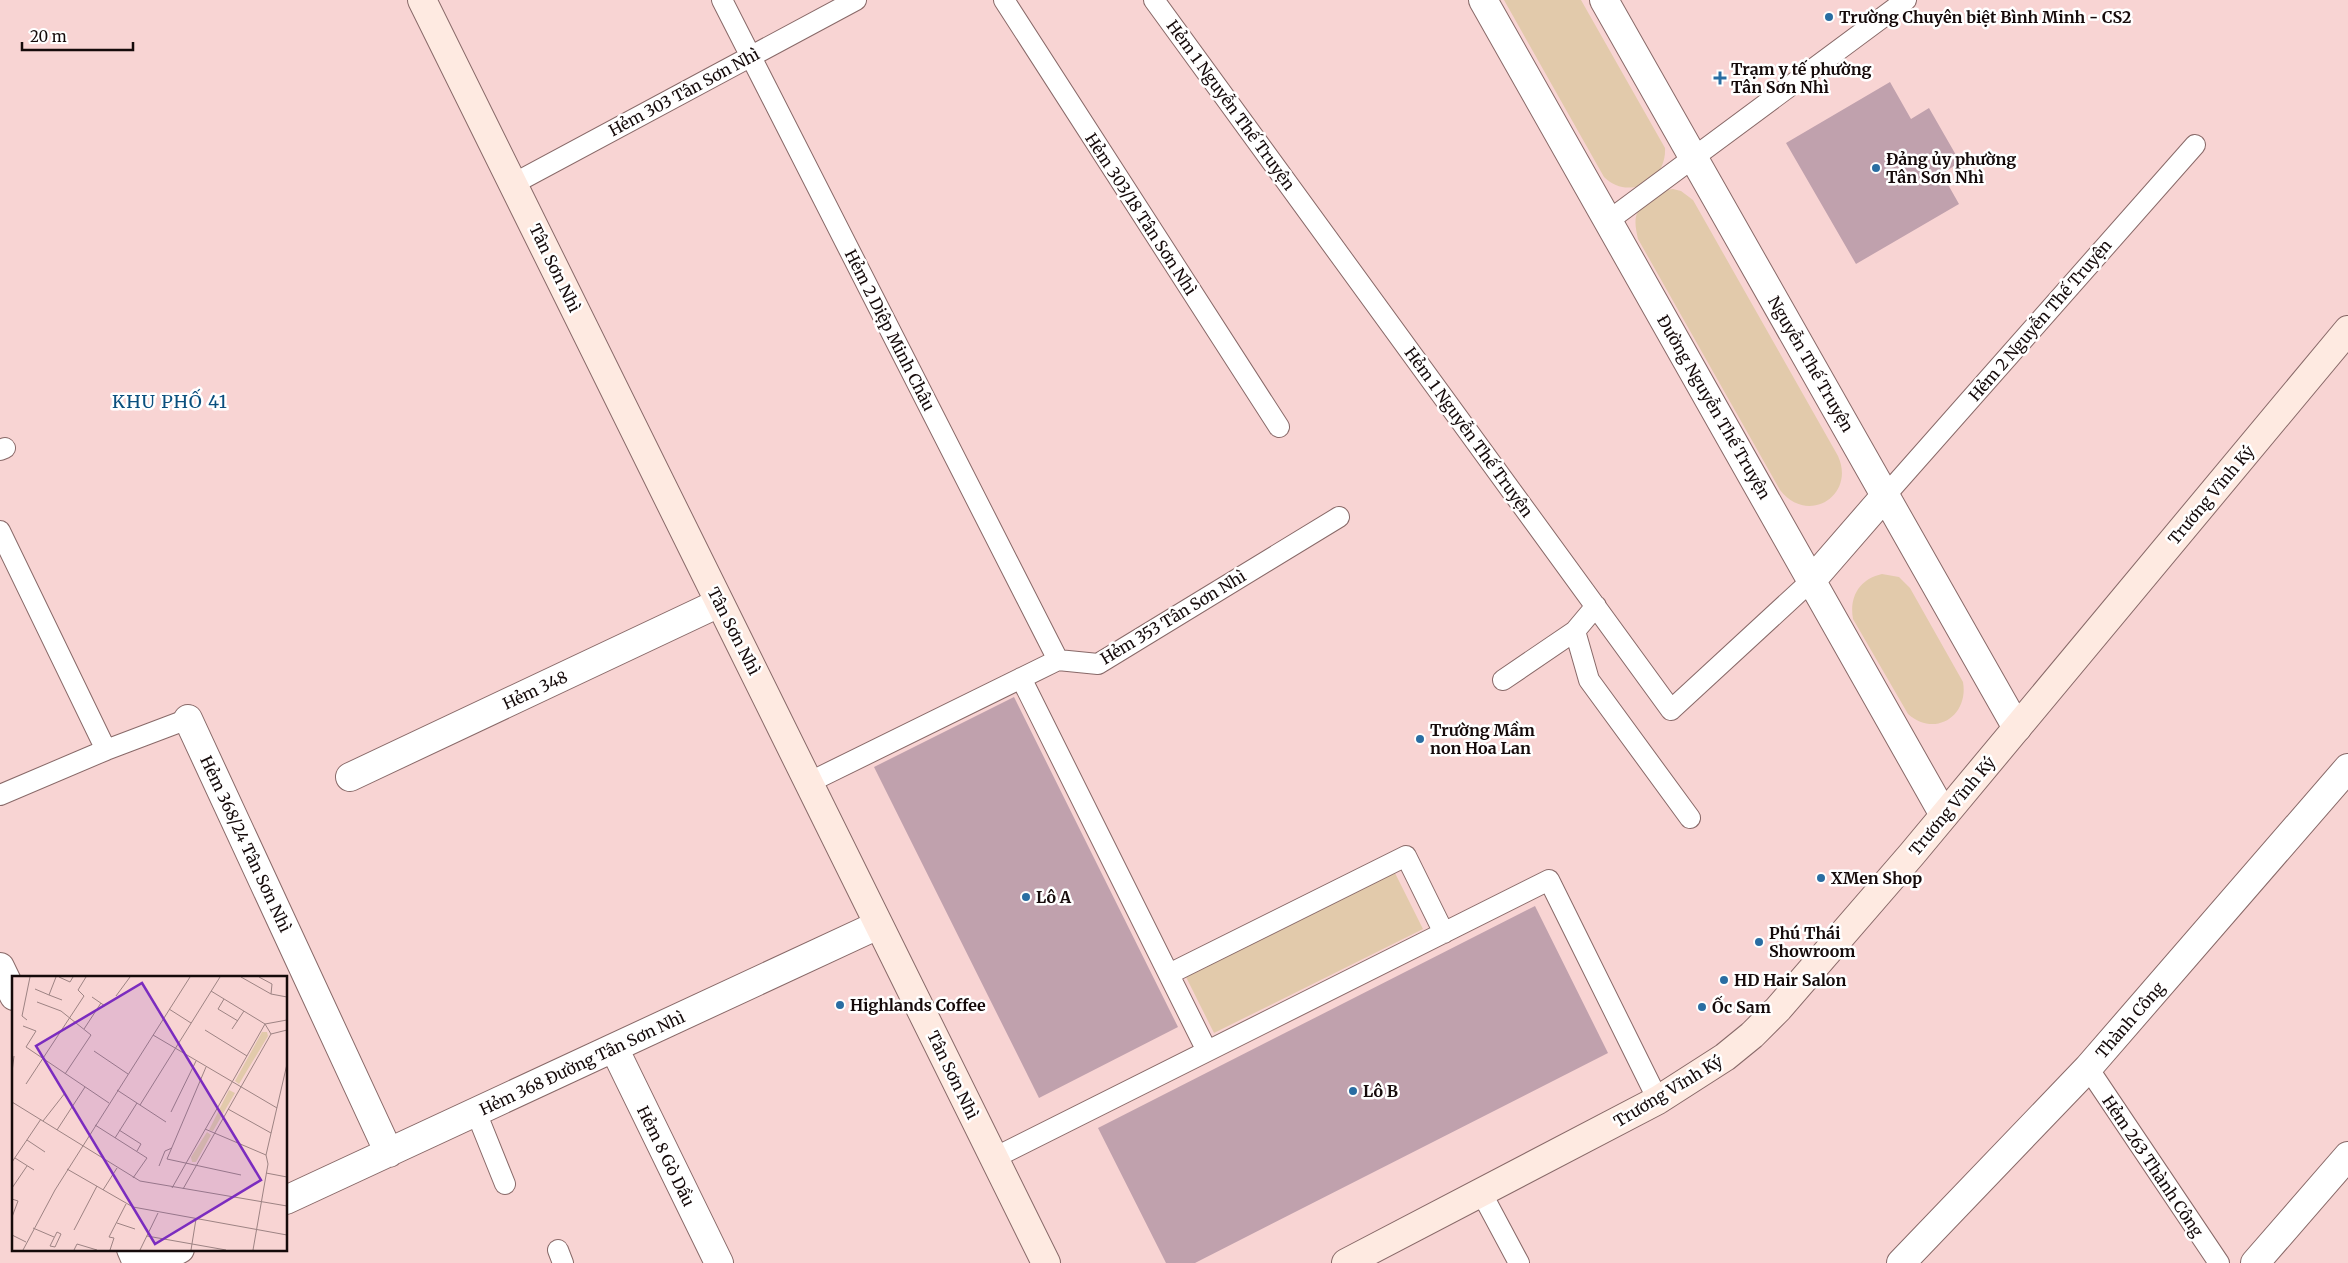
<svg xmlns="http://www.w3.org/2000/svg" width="2348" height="1263" font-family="Merriweather,serif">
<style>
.green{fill:#e2caab}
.building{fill:#c0a1ad}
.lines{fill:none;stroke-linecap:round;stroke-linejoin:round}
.lane-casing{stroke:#886968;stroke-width:22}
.street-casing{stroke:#886968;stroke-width:30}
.secondary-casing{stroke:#886968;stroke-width:30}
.lane{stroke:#fff;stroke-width:20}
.street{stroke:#fff;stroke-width:28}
.secondary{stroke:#feeae1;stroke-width:28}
.poi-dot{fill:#296da2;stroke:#fff;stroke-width:2}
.labels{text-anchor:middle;stroke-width:5;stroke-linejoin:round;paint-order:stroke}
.poi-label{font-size:16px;font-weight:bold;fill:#150a0a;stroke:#fff;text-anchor:start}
.street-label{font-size:16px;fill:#150a0a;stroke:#fff}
.neighbourhood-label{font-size:18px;letter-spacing:1px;fill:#0b4f7e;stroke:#fff}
.inset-road{fill:none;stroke:#9d8383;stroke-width:1}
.view{fill:#7b2cbf;fill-opacity:0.15;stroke:#7b2cbf;stroke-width:2.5}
.inset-edge{fill:none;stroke:#150a0a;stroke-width:2.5}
</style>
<rect width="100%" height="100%" fill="#f8d4d3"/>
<path class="green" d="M 1504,0 L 1581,0 L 1665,148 C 1667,181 1628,201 1604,177 Z
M 1673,189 L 1681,191 L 1693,200 L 1838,456 C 1856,495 1808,526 1780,490 L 1638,239 C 1636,230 1633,218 1639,210 C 1644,201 1663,190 1673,189 Z
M 1882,574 L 1899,577 L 1910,588 L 1963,682 C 1969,716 1935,738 1908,714 L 1853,619 C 1849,596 1860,579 1882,574 Z
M 1395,873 L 1423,929 L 1214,1033 L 1186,977 Z"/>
<path class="building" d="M 1890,82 L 1911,119 L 1929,108 L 1960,162 L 1942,174 L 1959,204 L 1856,264 L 1786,143 Z
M 1014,697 L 1178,1027 L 1039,1098 L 874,767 Z
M 1535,906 L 1608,1053 L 1195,1263 L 1166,1263 L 1098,1128 Z"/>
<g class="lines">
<defs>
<path id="lane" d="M 722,0 L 1058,660
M 1004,0 L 1279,427
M 1154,0 L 1671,710 L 1812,580
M 513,184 L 856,0
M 1608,221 L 1906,0
M 0,450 L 5,448
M 1885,496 L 2195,145
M 0,531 L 106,750
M 1596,606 L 1575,631 L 1589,680 L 1690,818
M 1021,678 L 1207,1051
M 1503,680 L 1575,631
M 810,782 L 1058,660 L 1098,664 L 1339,517
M 0,795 L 106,750 L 188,719
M 1169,974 L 1406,856 L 1444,933
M 2088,1068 L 2219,1263
M 476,1112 L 505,1184
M 994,1158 L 1549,880 L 1658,1100
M 1481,1192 L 1519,1263
M 558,1250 L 563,1263"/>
<path id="street" d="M 1483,0 L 1944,815
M 1604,0 L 2017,728
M 1812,580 L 1885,496
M 188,719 L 389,1153
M 350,777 L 719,603
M 0,967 L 14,996
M 614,1048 L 719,1263
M 286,1200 L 878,925
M 131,1249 L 137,1263
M 151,1263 L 180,1249
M 1901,1263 L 2088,1068 L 2348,768
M 2255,1263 L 2348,1156"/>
<path id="secondary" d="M 422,0 L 1046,1263
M 1346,1263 L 1658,1100 L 1725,1057 L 1752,1035 L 1778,1009 L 1912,854 L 2348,330"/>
</defs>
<use href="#lane" class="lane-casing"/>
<use href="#street" class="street-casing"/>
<use href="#secondary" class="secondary-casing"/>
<use href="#lane" class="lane"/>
<use href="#street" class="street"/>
<use href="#secondary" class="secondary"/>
</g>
<g class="poi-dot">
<circle cx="1829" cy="17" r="5"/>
<path d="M1717.5 70.5h5v5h5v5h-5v5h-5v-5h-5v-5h5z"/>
<circle cx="1876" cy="168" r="5"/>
<circle cx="1420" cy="739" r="5"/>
<circle cx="1821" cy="878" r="5"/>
<circle cx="1026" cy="897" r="5"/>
<circle cx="1759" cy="942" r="5"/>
<circle cx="1724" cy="980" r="5"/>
<circle cx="840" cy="1005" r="5"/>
<circle cx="1702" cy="1007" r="5"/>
<circle cx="1353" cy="1091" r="5"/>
</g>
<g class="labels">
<g class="poi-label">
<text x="1839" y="23">Trường Chuyên biệt Bình Minh - CS2</text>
<text x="1731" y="75">Trạm y tế phường<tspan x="1731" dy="18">Tân Sơn Nhì</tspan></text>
<text x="1886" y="165">Đảng ủy phường<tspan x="1886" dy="18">Tân Sơn Nhì</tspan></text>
<text x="1430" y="736">Trường Mầm<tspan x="1430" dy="18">non Hoa Lan</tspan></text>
<text x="1831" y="884">XMen Shop</text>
<text x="1036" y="903">Lô A</text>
<text x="1769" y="939">Phú Thái<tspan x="1769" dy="18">Showroom</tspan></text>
<text x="1734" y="986">HD Hair Salon</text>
<text x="850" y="1011">Highlands Coffee</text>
<text x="1712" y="1013">Ốc Sam</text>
<text x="1363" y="1097">Lô B</text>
</g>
<g class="street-label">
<text transform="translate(684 92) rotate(-28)" y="6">Hẻm 303 Tân Sơn Nhì</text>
<text transform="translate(1231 105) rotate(54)" y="6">Hẻm 1 Nguyễn Thế Truyện</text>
<text transform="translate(1141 214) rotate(57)" y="6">Hẻm 303/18 Tân Sơn Nhì</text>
<text transform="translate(555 268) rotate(64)" y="6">Tân Sơn Nhì</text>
<text transform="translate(2040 320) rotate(-49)" y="6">Hẻm 2 Nguyễn Thế Truyện</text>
<text transform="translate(890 330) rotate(63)" y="6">Hẻm 2 Diệp Minh Châu</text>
<text transform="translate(1811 364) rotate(60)" y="6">Nguyễn Thế Truyện</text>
<text transform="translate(1714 407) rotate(60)" y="6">Đường Nguyễn Thế Truyện</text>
<text transform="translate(1469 432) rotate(54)" y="6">Hẻm 1 Nguyễn Thế Truyện</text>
<text transform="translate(2211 495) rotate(-50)" y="6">Trương Vĩnh Ký</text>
<text transform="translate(1173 617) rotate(-31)" y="6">Hẻm 353 Tân Sơn Nhì</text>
<text transform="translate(734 631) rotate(63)" y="6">Tân Sơn Nhì</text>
<text transform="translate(535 690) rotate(-25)" y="6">Hẻm 348</text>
<text transform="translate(1952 806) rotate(-50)" y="6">Trương Vĩnh Ký</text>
<text transform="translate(246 844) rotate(65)" y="6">Hẻm 368/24 Tân Sơn Nhì</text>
<text transform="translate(2130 1020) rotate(-49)" y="6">Thành Công</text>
<text transform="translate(582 1063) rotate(-25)" y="6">Hẻm 368 Đường Tân Sơn Nhì</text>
<text transform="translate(953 1075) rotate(64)" y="6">Tân Sơn Nhì</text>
<text transform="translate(1668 1091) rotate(-31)" y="6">Trương Vĩnh Ký</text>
<text transform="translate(666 1156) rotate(64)" y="6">Hẻm 8 Gò Dầu</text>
<text transform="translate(2153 1166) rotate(56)" y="6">Hẻm 263 Thành Công</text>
</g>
<g class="neighbourhood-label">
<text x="170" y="408">KHU PHỐ 41</text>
</g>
</g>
<g transform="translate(12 976)">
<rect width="275" height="275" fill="#f8d4d3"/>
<path d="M 250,56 L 255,56 L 256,60 L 227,108 L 223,105 ZM 217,114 L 223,117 L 201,155 L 197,154 ZM 195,156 L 199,159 L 184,186 L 180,186 L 179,181 Z" fill="#e2caab"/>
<path class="inset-road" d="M 44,1 L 37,19 L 50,24M 47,1 L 58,6 L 61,1M 229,1 L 259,18M 247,1 L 260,8 L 259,18 L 275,21M 23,13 L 37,19M 199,15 L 253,48 L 259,58M 104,20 L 118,1M 80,21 L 93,30M 212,23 L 206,33 L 226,45M 25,26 L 49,35 L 79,59 L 53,98M 157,33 L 179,47M 15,44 L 10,40 L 18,1M 11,50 L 24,55 L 14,71 L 97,127M 72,53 L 89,27M 220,53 L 232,35M 193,54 L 235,80M 141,59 L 265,132M 82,75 L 116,98M 194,91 L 155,183 L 229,199M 0,96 L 2,80M 14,108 L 72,20 L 66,14 L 74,1M 105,114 L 154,146M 0,126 L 128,205 L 275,230M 128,129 L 208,1M 216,133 L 259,157M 159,136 L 184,85M 31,145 L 53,117M 83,149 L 135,182 L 121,202M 193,153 L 254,179M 45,154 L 73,111M 107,154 L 129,168 L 125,175M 103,162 L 125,127M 15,164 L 33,176M 3,182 L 22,194M 0,186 L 29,143M 147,190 L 153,175 L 160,172M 55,193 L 121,231 L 275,259M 254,197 L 275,201M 0,212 L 15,190M 160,212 L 253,48 L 275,44M 171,213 L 259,58 L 275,54M 91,214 L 105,192M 0,223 L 6,225 L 0,241M 105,247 L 123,253M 21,252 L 42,261M 62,254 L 85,210M 45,256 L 49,258 L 43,271 L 38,270 ZM 0,259 L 14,266M 135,260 L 214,274M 11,274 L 43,214 L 178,1M 62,274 L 65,268 L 85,274M 98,274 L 102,262 L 97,261 L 114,228M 128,274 L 146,237M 179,274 L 184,243M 241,274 L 256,188 L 254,179 L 275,88"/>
<path class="view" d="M 130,7 L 249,204 L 143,268 L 24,70 Z"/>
<rect width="275" height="275" class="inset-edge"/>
</g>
<path d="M22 42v8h111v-8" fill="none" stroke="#150a0a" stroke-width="2.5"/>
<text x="30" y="42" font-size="15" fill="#150a0a" stroke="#ffffff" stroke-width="4" paint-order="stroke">20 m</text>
</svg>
